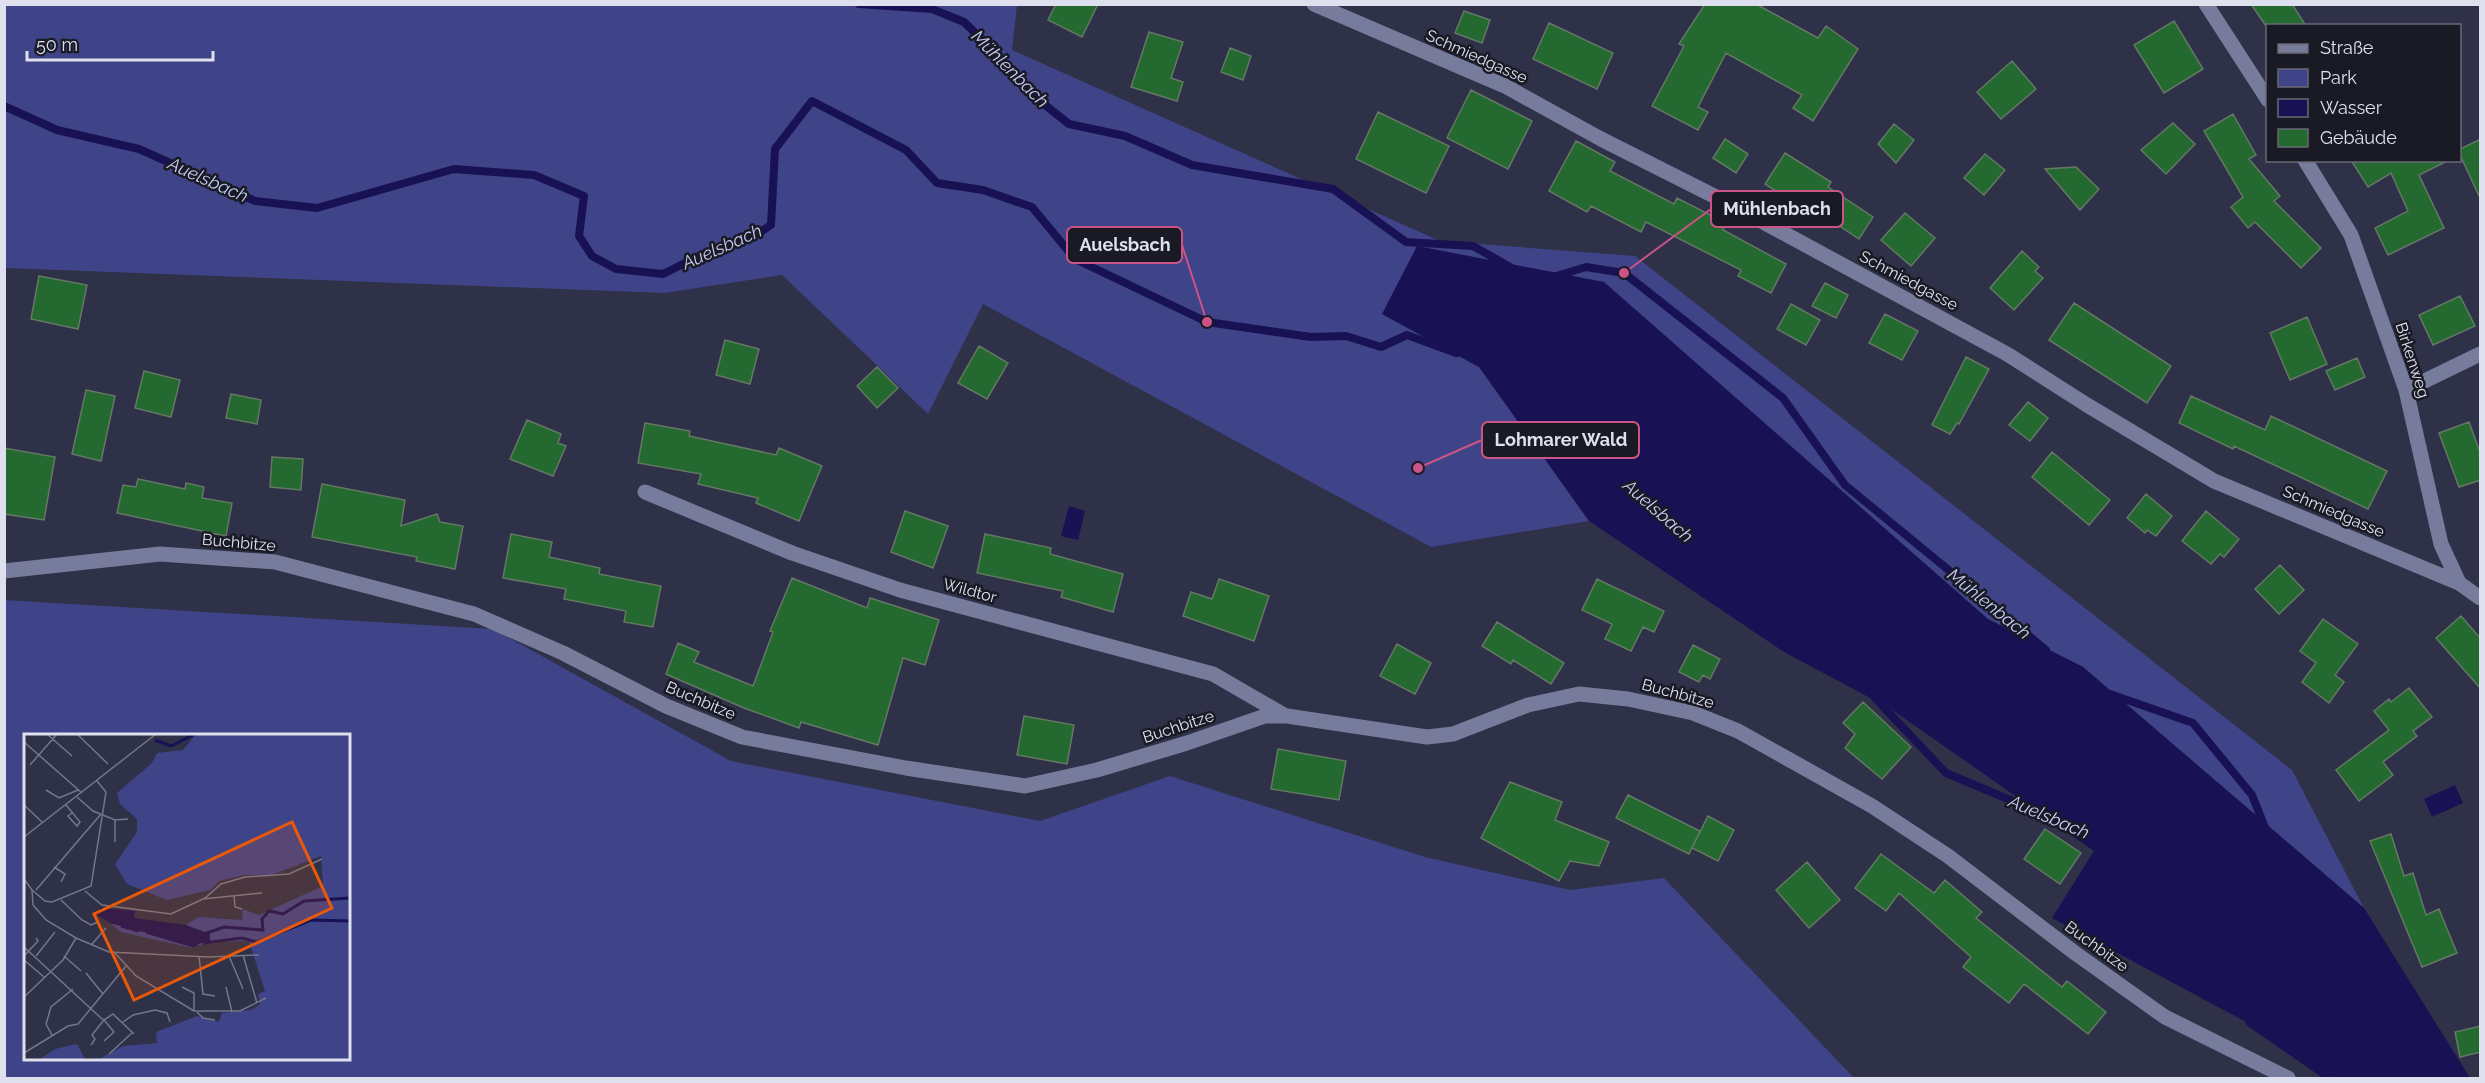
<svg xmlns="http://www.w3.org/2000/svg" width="2485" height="1083" font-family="Raleway,sans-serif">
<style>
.green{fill:#3f4387;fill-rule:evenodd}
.water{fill:#181254}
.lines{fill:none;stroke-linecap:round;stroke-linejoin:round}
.stream{stroke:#181254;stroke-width:8}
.building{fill:#246930;stroke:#647865;stroke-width:1.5}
.minor{stroke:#777c9d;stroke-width:15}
.labels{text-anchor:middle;stroke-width:5;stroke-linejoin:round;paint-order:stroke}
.street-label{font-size:16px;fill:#dee0ee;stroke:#191a24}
.water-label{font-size:18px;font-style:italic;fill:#c5cbf4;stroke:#191a24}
.inset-river{fill:none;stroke:#181254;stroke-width:3}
.inset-road{fill:none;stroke:#74778a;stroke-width:1.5}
.view{fill:#e8590c;fill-opacity:0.15;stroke:#e8590c;stroke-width:3}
.inset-edge{fill:none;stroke:#dee0ee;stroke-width:3}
.leader{fill:none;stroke:#ca5487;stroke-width:2}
.callout-dot{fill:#ca5487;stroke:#191a24;stroke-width:2}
.callout{fill:#191a24;stroke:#ca5487;stroke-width:2}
.callout-label{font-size:18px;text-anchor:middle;font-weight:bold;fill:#dee0ee}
</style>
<rect width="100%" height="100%" fill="#2e3147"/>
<path class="green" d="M 5,5 L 1017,5 L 1012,50 L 1440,241 L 1635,256 L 2292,770 L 2364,908 L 2083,667 L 1382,314 L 1479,367 L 1589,521 L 1431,547 L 983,304 L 928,414 L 782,275 L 664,293 L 5,268 Z
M 4,600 L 493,629 L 731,761 L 1040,821 L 1170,776 L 1425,857 L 1570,890 L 1664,878 L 1854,1078 L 5,1078 ZM 26,735 L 348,735 L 348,1058 L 26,1058 Z"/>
<path class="water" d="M 1417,246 L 1604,282 L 1988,619 L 2083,667 L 2364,908 L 2470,1078 L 2337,1078 L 2276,1038 L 2052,918 L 2094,851 L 1891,709 L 1784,652 L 1589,521 L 1479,367 L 1382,314 Z
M 1069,506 L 1085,511 L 1078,540 L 1061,536 Z
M 2455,785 L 2463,803 L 2432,817 L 2424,799 Z"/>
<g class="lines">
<path class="stream" d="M 859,4 L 932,9 L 964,22 L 992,49 L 1025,89 L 1069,124 L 1125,136 L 1192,165 L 1333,189 L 1406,242 L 1473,246 L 1510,267
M 4,106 L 57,130 L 139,149 L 255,201 L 317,208 L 454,169 L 534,175 L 584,196 L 579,236 L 592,256 L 616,269 L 663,274 L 707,252 L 750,239 L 771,225 L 775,149 L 812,101 L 906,150 L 937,183 L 983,190 L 1032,207 L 1075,259 L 1207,322 L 1311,337 L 1346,336 L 1381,347 L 1407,335 L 1456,353
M 1553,277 L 1586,267 L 1624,273 L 1783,398 L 1845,485 L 2046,650
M 2110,694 L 2193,723 L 2252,795 L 2266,830
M 1874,697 L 1946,773 L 2046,815
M 2250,1023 L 2330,1078"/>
</g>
<path class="building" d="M 1056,4 L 1098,4 L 1082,37 L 1048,20 Z
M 1705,4 L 1756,4 L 1818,38 L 1826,26 L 1858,49 L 1813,121 L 1793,108 L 1802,95 L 1726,53 L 1698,107 L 1708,112 L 1698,130 L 1652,106 L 1684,46 L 1679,44 Z
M 2251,4 L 2292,4 L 2306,26 L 2266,26 Z
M 1464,11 L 1490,20 L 1482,43 L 1455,33 Z
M 2174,21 L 2203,69 L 2164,93 L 2134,45 Z
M 1549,23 L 1613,53 L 1597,89 L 1533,59 Z
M 1149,32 L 1183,42 L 1171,78 L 1183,82 L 1177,101 L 1131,87 Z
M 1230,48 L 1251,56 L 1243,80 L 1221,72 Z
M 2012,61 L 2036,89 L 2001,119 L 1977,92 Z
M 1471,90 L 1532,121 L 1508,169 L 1447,138 Z
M 1378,112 L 1449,146 L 1426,193 L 1356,159 Z
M 2233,114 L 2256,155 L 2249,159 L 2280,196 L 2274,201 L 2321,248 L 2301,268 L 2255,222 L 2248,228 L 2231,207 L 2243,197 L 2204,131 Z
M 2173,123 L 2195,144 L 2166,174 L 2141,150 Z
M 1894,124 L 1914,140 L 1896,163 L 1878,144 Z
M 1725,139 L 1748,154 L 1736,173 L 1713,158 Z
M 2481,139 L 2481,200 L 2460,155 L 2460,149 Z
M 1576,141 L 1615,162 L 1610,171 L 1674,204 L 1677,198 L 1726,223 L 1723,230 L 1786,264 L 1771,293 L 1738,276 L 1741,270 L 1646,222 L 1641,232 L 1591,206 L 1587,212 L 1549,191 Z
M 1785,153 L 1831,182 L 1828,187 L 1873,217 L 1859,239 L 1814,209 L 1813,211 L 1795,200 L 1793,202 L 1765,184 Z
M 1985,154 L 2005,170 L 1984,195 L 1964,178 Z
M 2351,160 L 2449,160 L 2419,175 L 2444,228 L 2388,255 L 2375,228 L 2408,211 L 2391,173 L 2368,187 Z
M 2076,167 L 2099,189 L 2080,210 L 2045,169 Z
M 1905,213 L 1935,238 L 1911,266 L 1881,240 Z
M 2022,251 L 2039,267 L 2035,271 L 2043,278 L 2014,310 L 1990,288 Z
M 39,276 L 87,285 L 78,329 L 31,319 Z
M 1825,283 L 1848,295 L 1836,318 L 1812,306 Z
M 2460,296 L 2475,326 L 2433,345 L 2419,315 Z
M 2074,303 L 2171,366 L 2147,403 L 2049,340 Z
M 1791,304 L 1820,320 L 1806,345 L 1777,329 Z
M 1885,314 L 1918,331 L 1902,360 L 1869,343 Z
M 2307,317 L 2327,364 L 2290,380 L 2270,333 Z
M 725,340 L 759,349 L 750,384 L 716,375 Z
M 979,346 L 1008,363 L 987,399 L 958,383 Z
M 1966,357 L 1989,369 L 1959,424 L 1957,423 L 1950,434 L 1932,425 Z
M 2357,358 L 2365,377 L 2335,390 L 2326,371 Z
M 877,367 L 898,388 L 877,408 L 857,386 Z
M 144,371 L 180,380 L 171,417 L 135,408 Z
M 86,390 L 115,396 L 101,461 L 72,454 Z
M 231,394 L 261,400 L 257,424 L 226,418 Z
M 2191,396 L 2265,430 L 2271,416 L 2387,471 L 2368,509 L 2234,446 L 2233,449 L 2179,423 Z
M 2028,402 L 2048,418 L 2030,441 L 2009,425 Z
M 527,420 L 561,434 L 558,443 L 566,446 L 553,476 L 510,459 Z
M 2469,422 L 2481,455 L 2481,480 L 2459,487 L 2439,433 Z
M 645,423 L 690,431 L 689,436 L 776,455 L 779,448 L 822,466 L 799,521 L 756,503 L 758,498 L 698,484 L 701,474 L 638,463 Z
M 4,448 L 55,457 L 44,520 L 4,514 Z
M 2052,452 L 2110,500 L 2089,525 L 2032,477 Z
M 272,457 L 303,459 L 301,490 L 270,487 Z
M 138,479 L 185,489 L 186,483 L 204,487 L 202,498 L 232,503 L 226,536 L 117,513 L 123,485 L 136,487 Z
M 322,484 L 405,500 L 401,526 L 437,514 L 440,522 L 463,526 L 455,569 L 416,561 L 417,557 L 312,537 Z
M 2146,494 L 2172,516 L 2156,536 L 2147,530 L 2145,533 L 2127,518 Z
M 905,511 L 948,526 L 933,568 L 891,552 Z
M 2206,511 L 2239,539 L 2224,557 L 2220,554 L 2211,564 L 2182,541 Z
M 511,534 L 552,542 L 549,557 L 600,568 L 599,574 L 661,586 L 653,627 L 624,622 L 626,611 L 564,599 L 566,589 L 503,578 Z
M 985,534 L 1051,548 L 1050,554 L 1123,574 L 1113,612 L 1061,597 L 1063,591 L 977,573 Z
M 2280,565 L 2304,590 L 2279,614 L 2255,589 Z
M 792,578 L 867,608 L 870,598 L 939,620 L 925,665 L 903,658 L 878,745 L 801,722 L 799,728 L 744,708 L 666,674 L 678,643 L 699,652 L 694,662 L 753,686 L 773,632 L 770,631 Z
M 1219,579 L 1269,596 L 1254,641 L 1183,616 L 1191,592 L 1212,599 Z
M 1597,579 L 1664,611 L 1654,632 L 1643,627 L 1631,651 L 1605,639 L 1612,624 L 1582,610 Z
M 2461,616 L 2481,639 L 2481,689 L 2436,638 Z
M 2323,619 L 2358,644 L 2335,675 L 2344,682 L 2329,703 L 2302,682 L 2316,663 L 2300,651 Z
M 1497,622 L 1564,663 L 1551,684 L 1513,660 L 1511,664 L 1482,646 Z
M 1397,644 L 1431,663 L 1415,694 L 1380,676 Z
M 1693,645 L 1720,659 L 1710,679 L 1703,675 L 1699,682 L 1679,672 Z
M 2409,688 L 2432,717 L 2413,731 L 2417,736 L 2383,762 L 2393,775 L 2359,801 L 2336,770 L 2389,730 L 2374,711 L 2389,699 L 2391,702 Z
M 1863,702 L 1911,747 L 1882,779 L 1845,748 L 1855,734 L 1843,723 Z
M 1024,716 L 1074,725 L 1067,764 L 1017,755 Z
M 1278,749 L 1346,761 L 1339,800 L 1271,789 Z
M 1510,782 L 1562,802 L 1555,820 L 1609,842 L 1599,866 L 1570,861 L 1559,881 L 1481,838 Z
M 1628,795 L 1700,831 L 1689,854 L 1616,818 Z
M 1708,816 L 1734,830 L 1718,861 L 1692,848 Z
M 2045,829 L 2081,853 L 2060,884 L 2024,859 Z
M 2391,834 L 2404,876 L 2413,873 L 2426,915 L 2439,909 L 2457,953 L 2422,967 L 2370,841 Z
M 1881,854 L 1934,893 L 1945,880 L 1982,912 L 1976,918 L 2062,987 L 2067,981 L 2106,1012 L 2088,1034 L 2024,984 L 2009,1003 L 1963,967 L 1971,957 L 1899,893 L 1886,911 L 1855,888 Z
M 1807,862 L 1840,900 L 1809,928 L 1776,890 Z
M 2481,1026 L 2481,1052 L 2460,1057 L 2455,1032 Z"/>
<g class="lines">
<path class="minor" d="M 1314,4 L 1505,86 L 1601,139 L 1728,203 L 2007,354 L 2087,405 L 2214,481 L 2459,583 L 2480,598
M 2206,4 L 2268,100
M 2305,160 L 2351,235 L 2406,390 L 2441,544 L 2459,583
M 2406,390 L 2480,354
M 645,492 L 792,553 L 900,590 L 1213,674 L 1284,715
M 4,571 L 160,554 L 275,562 L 474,614 L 563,653 L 666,706 L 742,737 L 906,768 L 1025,786 L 1097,770 L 1187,743 L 1265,716 L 1287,716 L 1427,737 L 1453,734 L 1528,705 L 1579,694 L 1628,699 L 1693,713 L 1738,731 L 1872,806 L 1948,856 L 2075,953 L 2165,1017 L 2288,1078"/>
</g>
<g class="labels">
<g class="street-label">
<text transform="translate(1477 56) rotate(24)" y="6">Schmiedgasse</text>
<text transform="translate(1909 280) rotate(28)" y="6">Schmiedgasse</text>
<text transform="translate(2413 360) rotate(72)" y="6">Birkenweg</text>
<text transform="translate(2334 511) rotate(23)" y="6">Schmiedgasse</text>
<text transform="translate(239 542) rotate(5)" y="6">Buchbitze</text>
<text transform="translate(970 590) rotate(15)" y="6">Wildtor</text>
<text transform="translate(1678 693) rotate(15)" y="6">Buchbitze</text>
<text transform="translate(701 700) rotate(23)" y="6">Buchbitze</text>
<text transform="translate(1178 726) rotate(-18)" y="6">Buchbitze</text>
<text transform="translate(2097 946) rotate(36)" y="6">Buchbitze</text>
</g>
<g class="water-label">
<text transform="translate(1010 69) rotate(45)" y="6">Mühlenbach</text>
<text transform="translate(208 180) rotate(24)" y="6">Auelsbach</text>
<text transform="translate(722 247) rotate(-24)" y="6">Auelsbach</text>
<text transform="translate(1658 511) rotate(41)" y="6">Auelsbach</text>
<text transform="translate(1989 604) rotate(39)" y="6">Mühlenbach</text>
<text transform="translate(2049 817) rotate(23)" y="6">Auelsbach</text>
</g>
</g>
<g transform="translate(24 734)">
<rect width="326" height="326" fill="#2e3147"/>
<path d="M 172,0 L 325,0 L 325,325 L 75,325 L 99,312 L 133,309 L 132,298 L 173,282 L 195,288 L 198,279 L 227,276 L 236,270 L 234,260 L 241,257 L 225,207 L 185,208 L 168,214 L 97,198 L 86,189 L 118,198 L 177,200 L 162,191 L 174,183 L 218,186 L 219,175 L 235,181 L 299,152 L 297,122 L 245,142 L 221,141 L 195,147 L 186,156 L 143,166 L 103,150 L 91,130 L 113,98 L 113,85 L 96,70 L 93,59 L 128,29 L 133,19 L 159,16 ZM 53,310 L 61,325 L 16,325 L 31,315 Z" fill="#3f4387"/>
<path d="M 77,174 L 111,177 L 110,184 L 162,191 L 186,200 L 186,207 L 170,211 L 86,189 L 72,180 Z" fill="#181254"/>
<path class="inset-river" d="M 131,6 L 147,12 L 171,0M 97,192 L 115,197M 122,198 L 169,212 L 174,210M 180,200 L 200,193 L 239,196 L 238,185 L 245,177 L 259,180 L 280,167 L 326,164M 179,209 L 218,204 L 233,208 L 287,186 L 326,187"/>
<path class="inset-road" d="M 23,0 L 48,22M 53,0 L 84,30M 0,8 L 58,59M 6,31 L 33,0M 22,56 L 35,64 L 54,56M 53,63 L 69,77 L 91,86 L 104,85M 0,71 L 19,89M 42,71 L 56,88 L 53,92 L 44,82 L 48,79M 0,103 L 132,0M 91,108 L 91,86M 30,133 L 41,140 L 37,148M 0,145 L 8,156 L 9,171M 8,156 L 21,167 L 28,168 L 67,152 L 82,58 L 73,47M 12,156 L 77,80M 61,157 L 78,171 L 147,180 L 181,164 L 197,150 L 221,143 L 265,140 L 298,125M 210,161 L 211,173 L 218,175M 179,165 L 238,159M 37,166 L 58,186 L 67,191 L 74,188M 9,171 L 22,186 L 52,204 L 85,218 L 185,223 L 235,221M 68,210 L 82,194M 0,213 L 77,284 L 80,286 L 89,280 L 110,300M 91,219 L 112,242 L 170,277 L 216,277 L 242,264M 219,221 L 233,269M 0,222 L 14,207 L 12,204M 12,222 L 31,198M 40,222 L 57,237M 175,222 L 179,260 L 191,262M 205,222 L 219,255M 0,226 L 20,243M 62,239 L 79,260M 158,253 L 170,259 L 170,277M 202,253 L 208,278M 0,263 L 39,226 L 52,204M 173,278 L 179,284 L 191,286M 99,288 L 109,281 L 131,276 L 143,279 L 146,288M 28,301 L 22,290 L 27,273 L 49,255M 67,311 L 71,305 L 68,301 L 80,286 L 90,298 L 80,307M 0,319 L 44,292 L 54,290 L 102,232M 85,320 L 109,298"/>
<path class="view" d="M 268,88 L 308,174 L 110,266 L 70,180 Z"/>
<rect width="326" height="326" class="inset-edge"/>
</g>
<path class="leader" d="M1624 273L1711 209M1207 322L1182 245M1418 468L1482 440"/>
<g class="callout-dot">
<circle cx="1624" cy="273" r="6"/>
<circle cx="1207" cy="322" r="6"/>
<circle cx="1418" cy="468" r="6"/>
</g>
<g class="callout">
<rect x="1711" y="191" width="132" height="36" rx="6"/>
<rect x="1067" y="227" width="115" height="36" rx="6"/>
<rect x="1482" y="422" width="157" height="36" rx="6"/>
</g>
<g class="callout-label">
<text x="1777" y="215">Mühlenbach</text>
<text x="1125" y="251">Auelsbach</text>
<text x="1561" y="446">Lohmarer Wald</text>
</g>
<rect width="2485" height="1083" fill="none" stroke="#dee0ee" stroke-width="12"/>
<rect x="2266" y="24" width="195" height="138" fill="#191a24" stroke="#686975" stroke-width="1.5"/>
<rect x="2278" y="44" width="30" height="9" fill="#777c9d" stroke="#686975" stroke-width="1.5"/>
<text x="2320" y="54" font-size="18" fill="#dee0ee">Straße</text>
<rect x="2278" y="69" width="30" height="18" fill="#3f4387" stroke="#686975" stroke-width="1.5"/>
<text x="2320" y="84" font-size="18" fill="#dee0ee">Park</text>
<rect x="2278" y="99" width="30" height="18" fill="#181254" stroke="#686975" stroke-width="1.5"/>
<text x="2320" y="114" font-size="18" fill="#dee0ee">Wasser</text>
<rect x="2278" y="129" width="30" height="18" fill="#246930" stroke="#686975" stroke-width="1.5"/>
<text x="2320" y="144" font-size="18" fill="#dee0ee">Gebäude</text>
<path d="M27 51v9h186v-9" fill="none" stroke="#dee0ee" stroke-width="3"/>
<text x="36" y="51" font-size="18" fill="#dee0ee" stroke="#191a24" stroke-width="4.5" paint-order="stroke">50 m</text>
</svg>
